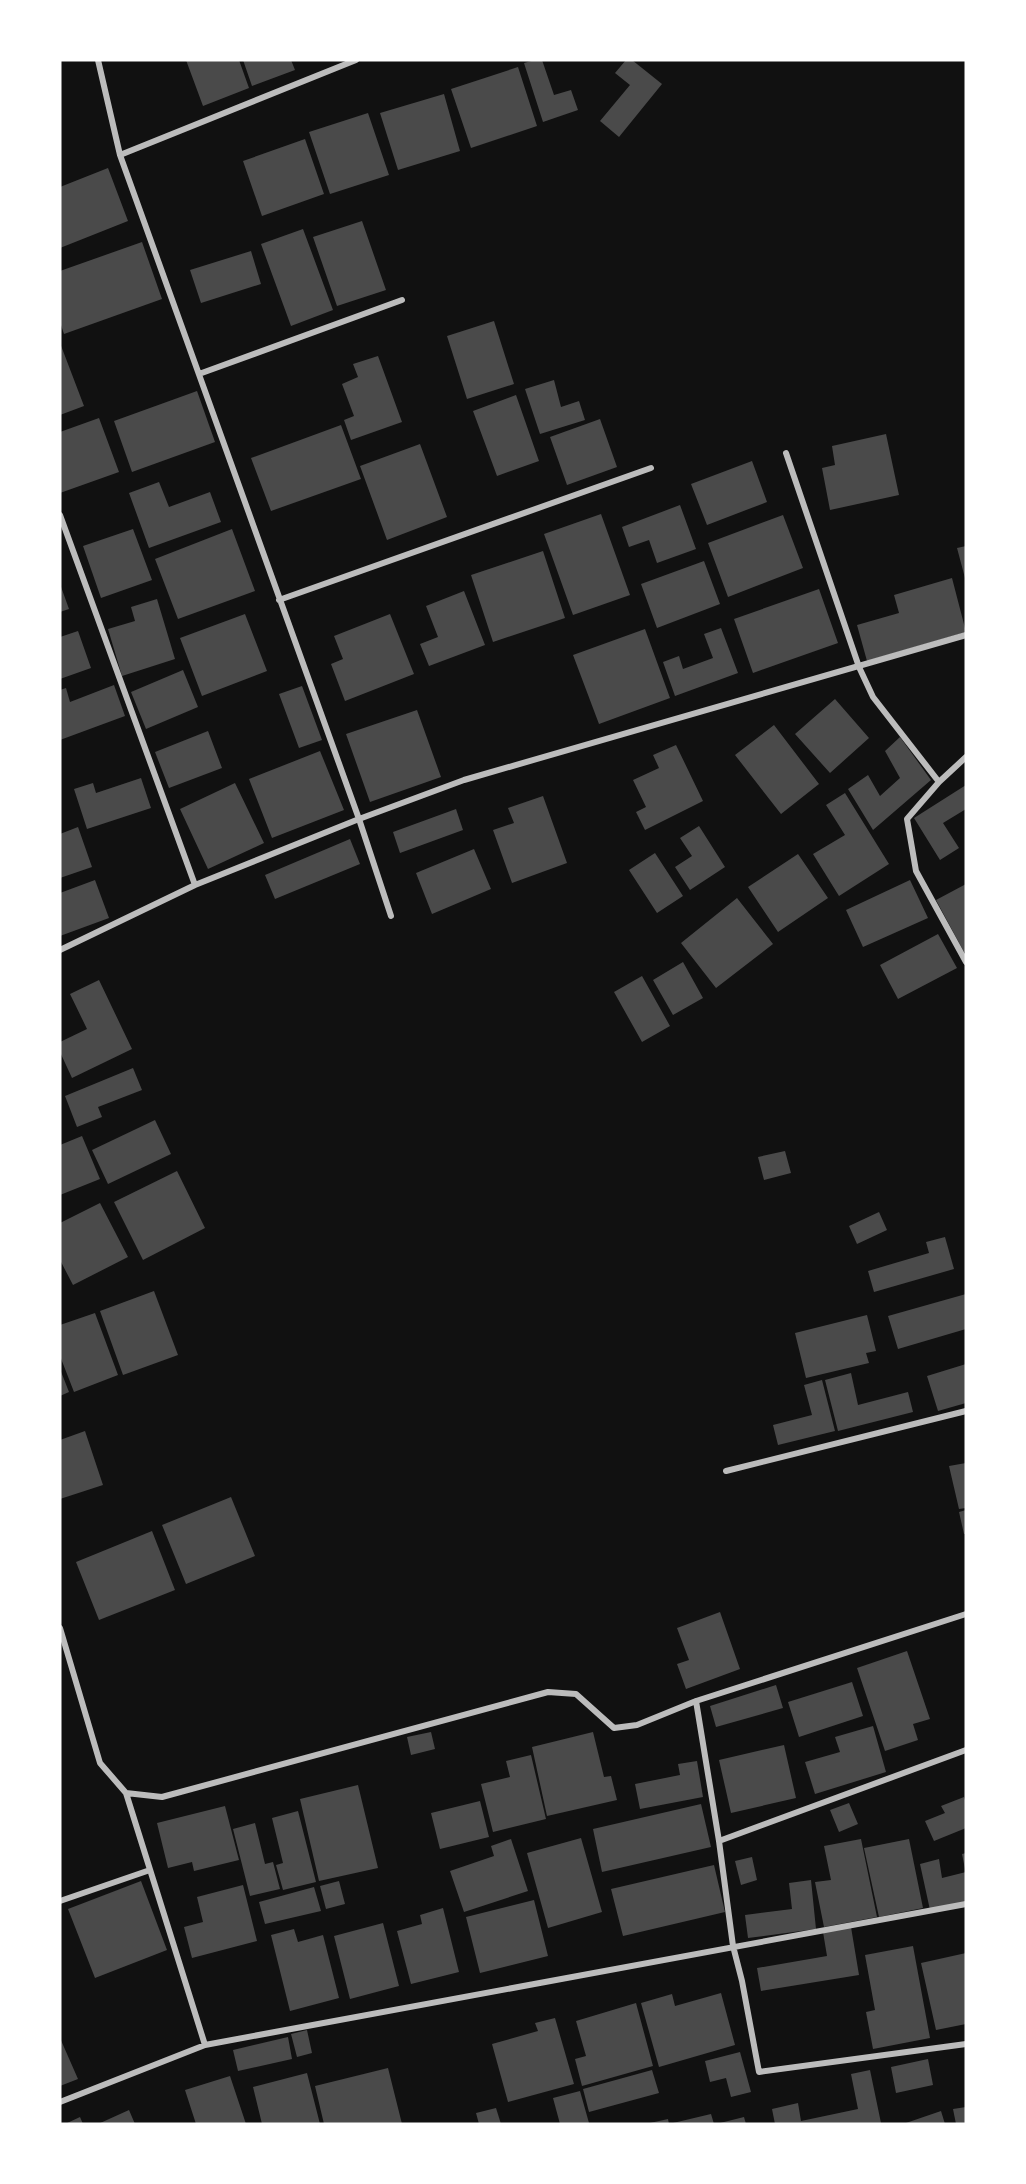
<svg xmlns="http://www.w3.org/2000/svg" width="1026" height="2184" font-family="Mulish,sans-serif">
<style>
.building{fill:#4a4a4a}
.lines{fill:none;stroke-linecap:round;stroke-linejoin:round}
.minor{stroke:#bcbcbc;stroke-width:6}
</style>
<rect width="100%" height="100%" fill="#111"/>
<path class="building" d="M 186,60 L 239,60 L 249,88 L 203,106 Z
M 243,60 L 291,60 L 295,70 L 252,86 Z
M 535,60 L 542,60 L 554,95 L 571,90 L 578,110 L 543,122 L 524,63 Z
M 626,60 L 632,60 L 662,84 L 619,137 L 600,121 L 630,85 L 615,73 Z
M 518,67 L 537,126 L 471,148 L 451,89 Z
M 444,94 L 460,151 L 398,170 L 380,113 Z
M 368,113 L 389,175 L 330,194 L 309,132 Z
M 305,139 L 324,194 L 262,216 L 243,161 Z
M 108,168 L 128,221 L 60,248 L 60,187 Z
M 362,221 L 386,290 L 337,306 L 313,237 Z
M 303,229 L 333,310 L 291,326 L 261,244 Z
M 142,242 L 162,299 L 64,334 L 60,322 L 60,271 Z
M 251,251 L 261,284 L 201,303 L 190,270 Z
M 494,321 L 514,384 L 467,399 L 447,336 Z
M 60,343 L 84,406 L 60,415 Z
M 378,356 L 402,422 L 351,440 L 344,420 L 354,416 L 342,384 L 358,377 L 353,364 Z
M 554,380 L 561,407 L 579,401 L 585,420 L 540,434 L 525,389 Z
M 197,391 L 215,442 L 132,472 L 114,421 Z
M 516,395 L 539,461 L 497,476 L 473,411 Z
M 99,418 L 119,472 L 60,493 L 60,432 Z
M 600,419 L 617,467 L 567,485 L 550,437 Z
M 341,425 L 361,479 L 271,511 L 251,458 Z
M 886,434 L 899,495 L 830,510 L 822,468 L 835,465 L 832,446 Z
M 420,444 L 447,517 L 387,540 L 360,466 Z
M 752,461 L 767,502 L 707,525 L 691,484 Z
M 159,482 L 169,507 L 210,492 L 221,522 L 149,548 L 129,493 Z
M 680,505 L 696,549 L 657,563 L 649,540 L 629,547 L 622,527 Z
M 601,514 L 630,595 L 573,615 L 544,534 Z
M 783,515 L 803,568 L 728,597 L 708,543 Z
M 133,529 L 152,580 L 101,598 L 83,546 Z
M 232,529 L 255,591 L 178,619 L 155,559 Z
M 966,546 L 966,578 L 965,578 L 957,548 Z
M 543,551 L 565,618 L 493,642 L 471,575 Z
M 704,561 L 720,604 L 657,628 L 641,584 Z
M 952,578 L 966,632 L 867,661 L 857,625 L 899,613 L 894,595 Z
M 60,584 L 69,609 L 60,612 Z
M 819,589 L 838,643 L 753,673 L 734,619 Z
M 464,591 L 485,645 L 429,666 L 420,644 L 438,637 L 426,606 Z
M 157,599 L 175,659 L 122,676 L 108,629 L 135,621 L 131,607 Z
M 245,614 L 267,671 L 202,696 L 180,638 Z
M 390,614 L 414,674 L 345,701 L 331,664 L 343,659 L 334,636 Z
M 721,628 L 738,673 L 675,696 L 663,662 L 679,656 L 683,669 L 713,658 L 704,634 Z
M 645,629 L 670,698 L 599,724 L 573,655 Z
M 78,631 L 91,668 L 60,679 L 60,637 Z
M 183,670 L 198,707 L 146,729 L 131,692 Z
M 114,685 L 125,716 L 60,740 L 60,690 L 66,688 L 70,702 Z
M 302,686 L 322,740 L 299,748 L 279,694 Z
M 835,699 L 869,738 L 830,773 L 795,734 Z
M 417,710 L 441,777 L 370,802 L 346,734 Z
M 774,725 L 819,784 L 781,814 L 735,755 Z
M 208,731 L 222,768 L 169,788 L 155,752 Z
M 900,737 L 931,780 L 873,830 L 848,789 L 868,775 L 880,796 L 900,778 L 885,751 Z
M 676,745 L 703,801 L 645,830 L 636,812 L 646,807 L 633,780 L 659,768 L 653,755 Z
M 320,751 L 344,810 L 272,838 L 249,779 Z
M 141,778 L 151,808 L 87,829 L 74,789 L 93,783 L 96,793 Z
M 235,783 L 264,843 L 208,869 L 180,809 Z
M 966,785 L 966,809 L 943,823 L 959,848 L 940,860 L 914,818 Z
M 845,793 L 889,864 L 839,896 L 813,854 L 845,835 L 826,805 Z
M 543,796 L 567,863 L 512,883 L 493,830 L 514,823 L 508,808 Z
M 456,809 L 463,830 L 400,853 L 393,832 Z
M 699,826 L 725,867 L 690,890 L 675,867 L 692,856 L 680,838 Z
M 78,827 L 92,867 L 60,878 L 60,834 Z
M 350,839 L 360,864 L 275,899 L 265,875 Z
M 474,849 L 491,889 L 432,914 L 416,873 Z
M 655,853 L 683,896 L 657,913 L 629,870 Z
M 798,854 L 828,898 L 778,932 L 748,887 Z
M 95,880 L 109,918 L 60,936 L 60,893 Z
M 910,880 L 928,918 L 863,947 L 846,910 Z
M 966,884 L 966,951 L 964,952 L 936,900 Z
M 737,898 L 773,944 L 716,988 L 681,943 Z
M 938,934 L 957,968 L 898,999 L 880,965 Z
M 683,962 L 703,998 L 673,1015 L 653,980 Z
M 642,976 L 670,1026 L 642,1042 L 614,992 Z
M 99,980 L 132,1049 L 72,1078 L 60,1052 L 60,1042 L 87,1029 L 70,994 Z
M 133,1068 L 142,1090 L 98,1107 L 102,1117 L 77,1127 L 65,1096 Z
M 155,1120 L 171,1154 L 108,1184 L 92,1150 Z
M 82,1136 L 100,1179 L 60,1195 L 60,1145 Z
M 785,1151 L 791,1173 L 764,1180 L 758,1157 Z
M 177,1171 L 205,1228 L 143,1260 L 114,1202 Z
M 100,1203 L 128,1257 L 73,1285 L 60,1260 L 60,1223 Z
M 879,1212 L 887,1230 L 857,1244 L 849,1226 Z
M 945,1237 L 954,1269 L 874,1292 L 868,1271 L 929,1253 L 926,1242 Z
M 154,1291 L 178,1355 L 123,1375 L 100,1311 Z
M 966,1294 L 966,1329 L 898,1349 L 888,1316 Z
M 95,1313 L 118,1375 L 74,1392 L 60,1356 L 60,1325 Z
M 867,1315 L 876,1351 L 866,1353 L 869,1363 L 806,1378 L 795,1333 Z
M 966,1364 L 966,1403 L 938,1411 L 927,1376 Z
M 60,1369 L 69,1392 L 60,1396 Z
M 851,1373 L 858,1405 L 908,1392 L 913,1412 L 838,1431 L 825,1380 Z
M 822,1380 L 835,1431 L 778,1445 L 773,1425 L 812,1415 L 804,1385 Z
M 85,1431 L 103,1485 L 60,1499 L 60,1440 Z
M 966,1463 L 966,1508 L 959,1509 L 949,1466 Z
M 231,1497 L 255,1556 L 186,1584 L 162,1525 Z
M 966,1510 L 966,1534 L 964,1534 L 959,1512 Z
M 152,1531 L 175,1590 L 99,1620 L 76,1562 Z
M 720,1612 L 740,1669 L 686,1689 L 677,1664 L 689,1660 L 677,1628 Z
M 907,1651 L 930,1719 L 913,1724 L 918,1740 L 885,1751 L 857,1668 Z
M 852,1682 L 863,1716 L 799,1737 L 788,1702 Z
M 776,1685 L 783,1708 L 716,1727 L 710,1706 Z
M 873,1726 L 886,1772 L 815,1794 L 805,1762 L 840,1752 L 835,1737 Z
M 431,1732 L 435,1749 L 411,1755 L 407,1737 Z
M 593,1732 L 604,1777 L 611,1776 L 617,1800 L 547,1816 L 532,1747 Z
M 784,1745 L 796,1798 L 731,1813 L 719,1760 Z
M 531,1755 L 546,1819 L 493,1832 L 481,1784 L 510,1777 L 506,1761 Z
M 697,1761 L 703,1797 L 640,1809 L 635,1784 L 680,1775 L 678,1764 Z
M 358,1785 L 378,1868 L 319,1881 L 300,1799 Z
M 964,1797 L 966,1803 L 966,1828 L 934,1841 L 925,1821 L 945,1813 L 941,1806 Z
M 480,1801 L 489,1837 L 440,1849 L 431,1813 Z
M 849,1803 L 858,1824 L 839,1832 L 830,1810 Z
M 701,1804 L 711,1847 L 602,1872 L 593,1829 Z
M 225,1806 L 239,1860 L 194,1871 L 192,1862 L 168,1868 L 157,1823 Z
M 298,1811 L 316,1882 L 283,1890 L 276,1865 L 283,1863 L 272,1818 Z
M 255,1823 L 265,1864 L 273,1862 L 280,1889 L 250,1896 L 233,1829 Z
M 581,1838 L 602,1912 L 548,1928 L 527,1853 Z
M 511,1839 L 528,1891 L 464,1912 L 450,1871 L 494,1856 L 491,1846 Z
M 861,1839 L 877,1917 L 824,1927 L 815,1882 L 831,1880 L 824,1846 Z
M 909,1839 L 923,1908 L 879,1917 L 864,1848 Z
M 966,1853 L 966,1869 L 965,1869 L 962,1854 Z
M 752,1857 L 757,1880 L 741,1885 L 735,1861 Z
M 939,1859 L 942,1878 L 966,1872 L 966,1902 L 930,1910 L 920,1864 Z
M 714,1865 L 725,1912 L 623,1936 L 611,1889 Z
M 811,1880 L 816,1929 L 748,1938 L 745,1915 L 792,1909 L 789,1883 Z
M 141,1881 L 167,1950 L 95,1978 L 68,1909 Z
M 339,1881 L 345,1904 L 326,1909 L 320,1886 Z
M 243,1885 L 257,1941 L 192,1958 L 184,1927 L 203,1922 L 197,1897 Z
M 314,1887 L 321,1911 L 265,1924 L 259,1902 Z
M 534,1900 L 548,1956 L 480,1973 L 466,1917 Z
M 443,1908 L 459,1972 L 411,1984 L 397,1931 L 422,1924 L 420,1915 Z
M 383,1923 L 399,1986 L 350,1999 L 334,1936 Z
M 851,1927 L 859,1975 L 761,1991 L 757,1968 L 827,1956 L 823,1932 Z
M 294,1929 L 298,1942 L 323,1935 L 339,1998 L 290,2011 L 271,1935 Z
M 913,1946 L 930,2038 L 873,2049 L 866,2012 L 875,2010 L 865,1955 Z
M 966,1953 L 966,2024 L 936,2030 L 921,1963 Z
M 721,1993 L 735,2045 L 659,2067 L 641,2003 L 672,1994 L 675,2006 Z
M 636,2003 L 653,2066 L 582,2086 L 575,2059 L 586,2056 L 576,2021 Z
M 555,2018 L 574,2084 L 508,2102 L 492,2044 L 538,2031 L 535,2023 Z
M 307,2030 L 312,2053 L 297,2057 L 291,2034 Z
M 288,2037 L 292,2059 L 238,2071 L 233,2050 Z
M 60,2038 L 78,2079 L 60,2086 Z
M 740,2052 L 751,2092 L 731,2097 L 726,2078 L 710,2082 L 705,2061 Z
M 928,2059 L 933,2085 L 896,2093 L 891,2067 Z
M 388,2068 L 402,2124 L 324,2124 L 315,2086 Z
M 652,2070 L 659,2093 L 589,2112 L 583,2089 Z
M 870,2070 L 881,2123 L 775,2124 L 772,2109 L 798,2103 L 801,2121 L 858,2109 L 851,2074 Z
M 307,2073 L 320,2124 L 262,2124 L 253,2087 Z
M 230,2076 L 246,2124 L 196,2124 L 185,2090 Z
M 580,2091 L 589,2123 L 560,2124 L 553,2098 Z
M 966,2107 L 966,2124 L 956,2124 L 953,2109 Z
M 496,2108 L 501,2124 L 479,2124 L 476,2113 Z
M 129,2110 L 135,2124 L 98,2124 Z
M 941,2111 L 945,2124 L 903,2124 Z
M 711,2114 L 714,2124 L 673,2124 L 673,2123 Z
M 80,2117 L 83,2124 L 65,2124 Z
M 744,2117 L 746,2124 L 720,2124 L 720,2123 Z
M 668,2119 L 669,2124 L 650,2124 L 650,2123 Z"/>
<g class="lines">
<path class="minor" d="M 98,60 L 120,155 L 359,819 L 391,916
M 120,155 L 356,60
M 199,374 L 402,300
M 786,453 L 859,667 L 873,697 L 939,782 L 907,819 L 916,871 L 966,962
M 60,515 L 195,885
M 279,600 L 651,468
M 939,782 L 966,757
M 60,950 L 195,885 L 359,819 L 464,780 L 966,635
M 726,1471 L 966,1411
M 60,1628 L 100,1763 L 126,1793 L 162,1797 L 548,1692 L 576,1694 L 614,1728 L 637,1725 L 696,1701 L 966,1614
M 696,1701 L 719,1841 L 733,1946 L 742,1981 L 759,2072 L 966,2044
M 719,1841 L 966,1750
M 60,1901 L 150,1870
M 205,2045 L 966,1904
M 60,2102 L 205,2045 L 126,1793"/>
</g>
<rect width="1026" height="2184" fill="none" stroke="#ffffff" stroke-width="123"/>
</svg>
